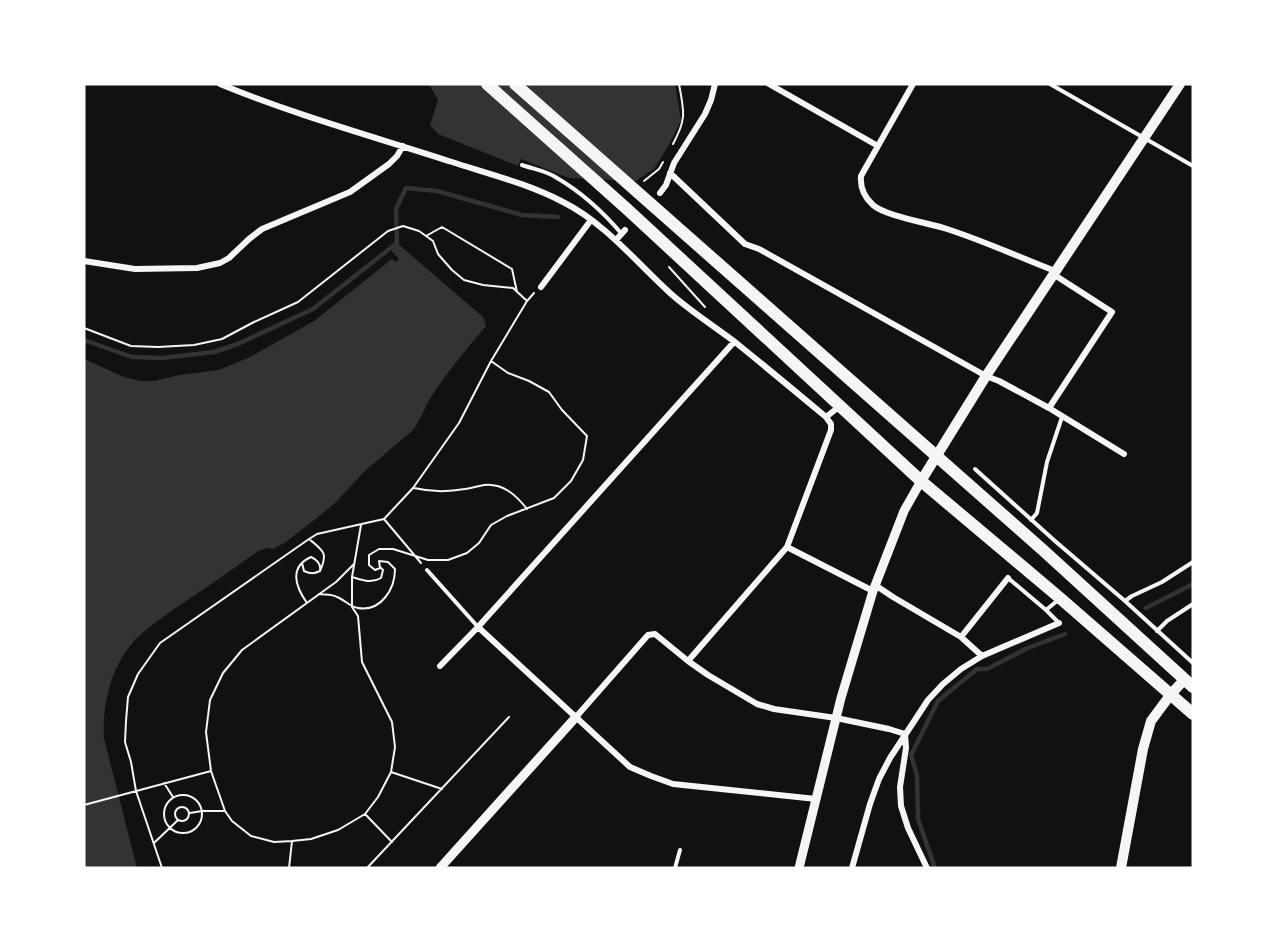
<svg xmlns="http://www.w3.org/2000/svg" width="1277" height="952" font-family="Roboto,sans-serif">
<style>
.water{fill:#333}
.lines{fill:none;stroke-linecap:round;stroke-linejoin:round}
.stream{stroke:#333;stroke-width:4.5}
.path{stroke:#f5f5f5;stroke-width:2}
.service{stroke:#f5f5f5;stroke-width:4}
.minor{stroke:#f5f5f5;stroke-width:6}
.tertiary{stroke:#f5f5f5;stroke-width:9}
.secondary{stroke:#f5f5f5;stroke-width:10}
.trunk{stroke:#f5f5f5;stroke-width:12}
</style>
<rect width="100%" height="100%" fill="#111"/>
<path class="water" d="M 429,84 L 675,84 L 681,120 L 669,145 L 654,169 L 636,181 L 569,178 L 521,159 L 518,166 L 438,134 L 430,125 L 438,100 Z
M 397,243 L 483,317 L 486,326 C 467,348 449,370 433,394 C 425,406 421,420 412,431 L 366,470 L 335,503 L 323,513 L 286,542 L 273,549 L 267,548 L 258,551 C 234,568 210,585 186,601 C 169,613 150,625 135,640 C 111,666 102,704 104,738 L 137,868 L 84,868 L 84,359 L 124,377 L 140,381 L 154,381 L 179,375 L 219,370 L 250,357 L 314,321 L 392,259 L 396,262 L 399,259 L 390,249 Z"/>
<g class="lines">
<path class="stream" d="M 84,340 L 132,357 L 162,358 L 214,352 L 238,344 L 313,309 L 397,243 L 396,209 L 406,188 L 437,191 L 522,215 L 558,217
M 1146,608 L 1193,584
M 935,868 L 918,819 L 917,775 L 911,755 L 938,701 L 977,669 L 987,669 L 1028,648 L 1065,634"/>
<path class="path" d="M 673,144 C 687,118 684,112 679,84
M 644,181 L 659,169 L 663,162
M 426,236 L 442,227 L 512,269 L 517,292
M 669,267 L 705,307
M 84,328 L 131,346 L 158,347 L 194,345 L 222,339 L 254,322 L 298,302 L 388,231 L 403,226 L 419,231 L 433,241 L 438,254 L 452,270 L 464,280 L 483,285 L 513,288 L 526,300
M 414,488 C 431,492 448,492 465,489 C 472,488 478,486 484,485 C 503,483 516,495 527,509
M 384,519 L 421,563
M 302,563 L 304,571 C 311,574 314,574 320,571 C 328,553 324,551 309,539
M 354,564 L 336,582 L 242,650 L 223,673 L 210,700 L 206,732 L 211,771 L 225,811 L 232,821 L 251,836 L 274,842 L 292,841 L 311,839 L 338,830 L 365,814 L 378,797 L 391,772 L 395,747 L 392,722 L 362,662 L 358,616 L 352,607 L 352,577 L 361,525
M 352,577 C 362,580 371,584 381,578 L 383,570 L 380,567
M 319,594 C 325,595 332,594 337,597 C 345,600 350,607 358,608 C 381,612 395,589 395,569 L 388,562 L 379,561 L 380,568 L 375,570 L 369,565 L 369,555 L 379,549 L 393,549 L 428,560 L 448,560 L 467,553 L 479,543 L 491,525 L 507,516 L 554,498 L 571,481 L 583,460 L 587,436 L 562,410 L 549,392 L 529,381 L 508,373 L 491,361
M 307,603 C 295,586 289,567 311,557 C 318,560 321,564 320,571
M 391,772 L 442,789
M 164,783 L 173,797
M164 814a19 19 0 1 1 38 0a19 19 0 1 1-38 0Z
M 84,805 L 211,771
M175 814a7 7 0 1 1 14 0a7 7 0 1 1-14 0Z
M 190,813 L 202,811 L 225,811
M 365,814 L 392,842
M 154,843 L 178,820
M 162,868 L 136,791 L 131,762 L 125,742 L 126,721 L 128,697 L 138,674 L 160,643 L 309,539 L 317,534 L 384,519 L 413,488 L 459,423 L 491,361 L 527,301 L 534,293
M 289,868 L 292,841
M 367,868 L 509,717"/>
<path class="service" d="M 1050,84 L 1193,166
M 522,165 C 533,169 547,171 557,178 C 581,192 603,212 621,233
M 975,469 L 1055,541 L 1125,601 L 1193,663
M 1031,520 L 1037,513 L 1047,462 L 1062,417
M 427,570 L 478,627
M 1008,578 L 1046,610 L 1059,623
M 1125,601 L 1132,596 L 1162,582 L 1193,562
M 1046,610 L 1057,601
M 1157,631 L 1167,621 L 1193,604
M 675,868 L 680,850"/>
<path class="minor" d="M 220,84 C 295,115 375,137 452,162 C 489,174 529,184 563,202 C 605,223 636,262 670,293 C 690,311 714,326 735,342 C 766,367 796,392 826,417
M 769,84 L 878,146
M 913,84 L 861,176 C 860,187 864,197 873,205 C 885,216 929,223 947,229 C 984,241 1019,257 1055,271
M 670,173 L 745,244 L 759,249 L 986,376 L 999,381 L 1049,408 L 1124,454
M 660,193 L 666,185 L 674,163 L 705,114 L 711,100 L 715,84
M 616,240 L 625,230
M 84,261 L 135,269 L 197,268 L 220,263 L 229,258 L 249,239 L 262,229 L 350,192 L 389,164 L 397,156 L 403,146
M 541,287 L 591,220
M 734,342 L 478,627 L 630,767 L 651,776 L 673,784 L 816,799
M 1049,408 L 1112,312 L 1053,274
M 787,547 L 873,591
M 875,585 L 893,597 L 961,637 L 982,656
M 961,637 L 1008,578
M 688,661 L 708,675 L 757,704 L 774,709 L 836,718 L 889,729 L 905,734 L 906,748 L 900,787 L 901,806 L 908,828 L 927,868
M 440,666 L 478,627
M 576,717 L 648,635 L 655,634 L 688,661 L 787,547 L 831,430 L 831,424 L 826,417 L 840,406
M 852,868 L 870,804 L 879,779 L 890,758 L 928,700 L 943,684 L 961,669 L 982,656 L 1059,623"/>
<path class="tertiary" d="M 440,868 L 576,717
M 799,868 L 841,698 L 873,591 L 904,511 L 921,481"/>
<path class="secondary" d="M 921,481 L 986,376 L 1180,84
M 1121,868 L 1143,749 L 1151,721 L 1171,694 L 1185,679"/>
<path class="trunk" d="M 487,84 L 627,209 L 921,481 L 1060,598 L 1193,714
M 515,84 L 1044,551 L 1193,687"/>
</g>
<rect width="1277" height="952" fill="none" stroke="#ffffff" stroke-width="171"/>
</svg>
